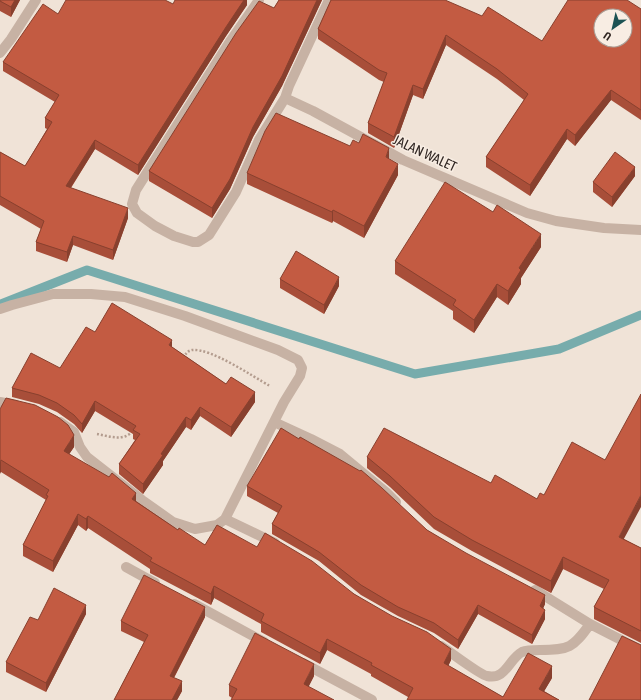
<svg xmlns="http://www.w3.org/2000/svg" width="641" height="700" font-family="'Asap Condensed',sans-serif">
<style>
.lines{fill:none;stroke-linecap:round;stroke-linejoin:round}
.stream{stroke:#77acac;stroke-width:9}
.path{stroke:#b39c8e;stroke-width:2.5;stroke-dasharray:2 2;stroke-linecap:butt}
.street{stroke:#c7b2a4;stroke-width:10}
.wall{fill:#a84e39}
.shaded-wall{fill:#88402e}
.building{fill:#c35b42;stroke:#88402e;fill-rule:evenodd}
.labels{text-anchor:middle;stroke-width:3;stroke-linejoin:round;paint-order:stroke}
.street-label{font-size:14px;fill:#332925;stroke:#f8ede3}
</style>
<rect width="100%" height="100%" fill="#f0e3d7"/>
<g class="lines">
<path class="stream" d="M 1,304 L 87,270 L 415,374 L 559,349 L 641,315"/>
<path class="path" d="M 183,358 C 186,354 187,351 192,350 C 211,348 252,376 270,386
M 97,434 C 109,436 123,442 133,431"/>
<path class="street" d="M 259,0 L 231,40 L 136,190 L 132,204 L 137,213 L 155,226 L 174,236 L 193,242 L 198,242 L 209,235 L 236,192 L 259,140 L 285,98
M 329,0 L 289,86 L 285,98 L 313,111 L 403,160 L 527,213 L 556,221 L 604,228 L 641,230
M 0,53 L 11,39 L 36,0
M 0,309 L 12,305 L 53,294 L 91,294 L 125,297 L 185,316 L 278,350 L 298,360 L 302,368 L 300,376 L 284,402 L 225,519
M 0,402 L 16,405
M 60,422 L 74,432 L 80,447 L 87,457 L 142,500 L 173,522 L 195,529 L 217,525 L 225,519 L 275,543
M 274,422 L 311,439 L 340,454 L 386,492 L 396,502
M 126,567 L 155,583
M 535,590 L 590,624 L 641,650
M 194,604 L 264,642
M 441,646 C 449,651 480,675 487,676 C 506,680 508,660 522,652 C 527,650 534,650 540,650 C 569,650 573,648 590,624
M 303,663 L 372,700"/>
</g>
<path class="wall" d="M 0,0 L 20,0 L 11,17 L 0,11 Z
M 247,0 L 247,5 L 226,36 L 138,175 L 95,149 L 71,188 L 128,218 L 113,260 L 73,245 L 67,262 L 36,251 L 36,242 L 41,229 L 0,205 L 0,152 L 25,166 L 47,129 L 45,128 L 45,118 L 55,102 L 3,71 L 3,62 L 58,14 L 173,4 Z
M 279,0 L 322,0 L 282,86 L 253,137 L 230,189 L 212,218 L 149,181 L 149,171 L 274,8 Z
M 331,0 L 542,41 L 641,9 L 641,120 L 611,100 L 575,146 L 567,139 L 530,196 L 486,167 L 486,157 L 524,100 L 497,79 L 446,45 L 423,99 L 413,95 L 394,148 L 368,133 L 368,123 L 384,82 L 379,80 L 318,39 L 318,29 Z
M 350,146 L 389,159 L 398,175 L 364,238 L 333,221 L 332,223 L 247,184 L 247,173 Z
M 635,176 L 612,207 L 593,192 L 593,182 Z
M 541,247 L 521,278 L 521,284 L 508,305 L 497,297 L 474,333 L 453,319 L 453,311 L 395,274 L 395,261 Z
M 280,279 L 339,286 L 324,314 L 280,288 Z
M 95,332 L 172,347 L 226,384 L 255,402 L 231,437 L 200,416 L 191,430 L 186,427 L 163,461 L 163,465 L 143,494 L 119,474 L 119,464 L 135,440 L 133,439 L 133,434 L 95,411 L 82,433 L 74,424 L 57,412 L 39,404 L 12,397 L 12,388 L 60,368 Z
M 0,409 L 74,447 L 69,454 L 136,501 L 178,530 L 205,545 L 257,547 L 354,594 L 451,660 L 448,666 L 503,697 L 552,678 L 544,691 L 559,700 L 408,697 L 371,676 L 371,674 L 327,650 L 320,664 L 261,632 L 261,624 L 214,598 L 211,605 L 150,573 L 150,569 L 88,528 L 86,531 L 78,525 L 53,572 L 23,556 L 23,545 L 46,500 L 1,472 Z
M 367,457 L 491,483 L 537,499 L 544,495 L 624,539 L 641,548 L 641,643 L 594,619 L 594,607 L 604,589 L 563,569 L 551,593 L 472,551 L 434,529 L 390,487 L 367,468 Z
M 247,486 L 427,530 L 545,604 L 543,608 L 545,619 L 532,644 L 478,614 L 458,649 L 434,633 L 398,616 L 361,595 L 319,561 L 272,534 L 272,524 L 278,513 L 247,496 Z
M 86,614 L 46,692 L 6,672 L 6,662 L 38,620 Z
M 205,617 L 174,678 L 182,691 L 177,700 L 114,700 L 144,642 L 121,631 L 121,621 Z
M 314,676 L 308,687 L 232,698 L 229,696 L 229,685 Z"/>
<path class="shaded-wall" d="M 15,0 L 20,0 L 11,17 L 11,7 Z
M 244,0 L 247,0 L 247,5 L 226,36 L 138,175 L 138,165 L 226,27 Z
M 317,0 L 322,0 L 282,86 L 253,137 L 230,189 L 212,218 L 212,208 Z
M 446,35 L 446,45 L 423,99 L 423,89 Z
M 413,85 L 413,95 L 394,148 L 394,137 Z
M 611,90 L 611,100 L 575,146 L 575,135 Z
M 567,129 L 567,139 L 530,196 L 530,185 Z
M 95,140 L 95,149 L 66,195 L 66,186 Z
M 389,148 L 389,160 L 386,157 Z
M 398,164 L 398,175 L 364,238 L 364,226 Z
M 635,167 L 635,176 L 612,207 L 612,197 Z
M 128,208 L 128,218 L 113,260 L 113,250 Z
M 333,210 L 333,221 L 332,223 L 332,212 Z
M 541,234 L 541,247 L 521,278 L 521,284 L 508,305 L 508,291 L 519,268 Z
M 73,236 L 73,245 L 67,262 L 67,252 Z
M 339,277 L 339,286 L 324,314 L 324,305 Z
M 497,284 L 497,297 L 474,333 L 474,320 Z
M 172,340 L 172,349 L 169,345 Z
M 255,392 L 255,402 L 231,437 L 231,427 Z
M 95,401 L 95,411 L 82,433 L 82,424 Z
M 200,407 L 200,416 L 191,430 L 191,420 Z
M 186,417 L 186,427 L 163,461 L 163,465 L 143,494 L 143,484 L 161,454 Z
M 74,435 L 74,447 L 64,462 L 64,451 Z
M 1,460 L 1,472 L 0,474 L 0,462 Z
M 136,493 L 136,505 L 132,499 Z
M 641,495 L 641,507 L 619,548 L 619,537 Z
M 78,514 L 78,525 L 53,572 L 53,561 Z
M 88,516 L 88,528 L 86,531 L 86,519 Z
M 563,557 L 563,569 L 551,593 L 551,581 Z
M 214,586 L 214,598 L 211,605 L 211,594 Z
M 545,595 L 545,604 L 540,616 L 540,606 Z
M 86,605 L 86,614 L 46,692 L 46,683 Z
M 478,605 L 478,614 L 458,649 L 458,640 Z
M 205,607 L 205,617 L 170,685 L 170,676 Z
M 545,610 L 545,619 L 532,644 L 532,635 Z
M 327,639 L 327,650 L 320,664 L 320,653 Z
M 451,649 L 451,660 L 444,675 L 444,663 Z
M 314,664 L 314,676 L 304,696 L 304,684 Z
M 552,666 L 552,678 L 539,700 L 539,689 Z
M 182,681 L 182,691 L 177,700 L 172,700 Z"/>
<path class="building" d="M 0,0 L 15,0 L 11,7 L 0,1 Z
M 66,0 L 165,0 L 173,4 L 175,0 L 244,0 L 226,27 L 138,165 L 95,140 L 66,186 L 128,208 L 113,250 L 73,236 L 67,252 L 36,242 L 44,221 L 0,196 L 0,152 L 25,166 L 52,122 L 45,118 L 59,95 L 3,62 L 43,4 L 58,14 Z
M 279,0 L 317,0 L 282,76 L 253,127 L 230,179 L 212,208 L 149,171 L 236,33 L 259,1 L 274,8 Z
M 331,0 L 445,0 L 482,16 L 488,7 L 542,41 L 568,0 L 627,0 L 641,9 L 641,110 L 611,90 L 575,135 L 567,129 L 530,185 L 486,157 L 528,94 L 497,69 L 446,35 L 423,89 L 413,85 L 394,137 L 368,123 L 387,73 L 379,70 L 318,29 ZM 601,16 L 625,16 L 625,40 L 601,40 Z
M 276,113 L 350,146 L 353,140 L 359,143 L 363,134 L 389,148 L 386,157 L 398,164 L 364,226 L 333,210 L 332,212 L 247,173 L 265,131 Z
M 615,152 L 635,167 L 612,197 L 593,182 Z
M 445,182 L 493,212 L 497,205 L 541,234 L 519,268 L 521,270 L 508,291 L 497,284 L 474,320 L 453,305 L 456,300 L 395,261 Z
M 296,251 L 339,277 L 324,305 L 280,279 Z
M 112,303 L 172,340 L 169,345 L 226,384 L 231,377 L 255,392 L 231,427 L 200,407 L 191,420 L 186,417 L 161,454 L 163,455 L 143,484 L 119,464 L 140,434 L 133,430 L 136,426 L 95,401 L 82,424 L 74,415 L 57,403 L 39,395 L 12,388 L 31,353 L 60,368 L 86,327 L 95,332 Z
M 641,394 L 641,495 L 619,537 L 641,548 L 641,631 L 594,607 L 609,580 L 563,557 L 551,581 L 472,540 L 434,517 L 390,476 L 367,457 L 384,428 L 491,483 L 495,475 L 537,499 L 540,493 L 544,495 L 572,442 L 605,460 Z
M 6,398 L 35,405 L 58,417 L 68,425 L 74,435 L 64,451 L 109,477 L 112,473 L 136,493 L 132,499 L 178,530 L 179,528 L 205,545 L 217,525 L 257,547 L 265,533 L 312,561 L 354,594 L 392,616 L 427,632 L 451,649 L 444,663 L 503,697 L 528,653 L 552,666 L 539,689 L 559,700 L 407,700 L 413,688 L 371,665 L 372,663 L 327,639 L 320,653 L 261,621 L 264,614 L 214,586 L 211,594 L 150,561 L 152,558 L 88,516 L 86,519 L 78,514 L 53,561 L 23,545 L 48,496 L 46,495 L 49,490 L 1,460 L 0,462 L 0,409 Z
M 281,428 L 299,439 L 300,437 L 360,471 L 361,470 L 382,488 L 427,530 L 466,553 L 545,595 L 540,606 L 545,610 L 532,635 L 478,605 L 458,640 L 434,623 L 398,607 L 361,585 L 319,552 L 272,524 L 282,506 L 247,486 Z
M 144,575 L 205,607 L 170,676 L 182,681 L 172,700 L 114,700 L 148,635 L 121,621 Z
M 54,588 L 86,605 L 46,683 L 6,662 L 30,617 L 38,620 Z
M 255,633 L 314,664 L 304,684 L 334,700 L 231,700 L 237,689 L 229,685 Z
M 622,636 L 641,645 L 641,700 L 589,700 Z"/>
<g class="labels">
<g class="street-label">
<text transform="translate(425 153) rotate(25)" y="5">JALAN WALET</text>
</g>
</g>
<g transform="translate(613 28) rotate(214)"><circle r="19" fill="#f8ede3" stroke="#a99f97"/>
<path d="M0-3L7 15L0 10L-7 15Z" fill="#1c5253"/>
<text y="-6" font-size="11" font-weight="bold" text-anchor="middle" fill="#332925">U</text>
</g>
</svg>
